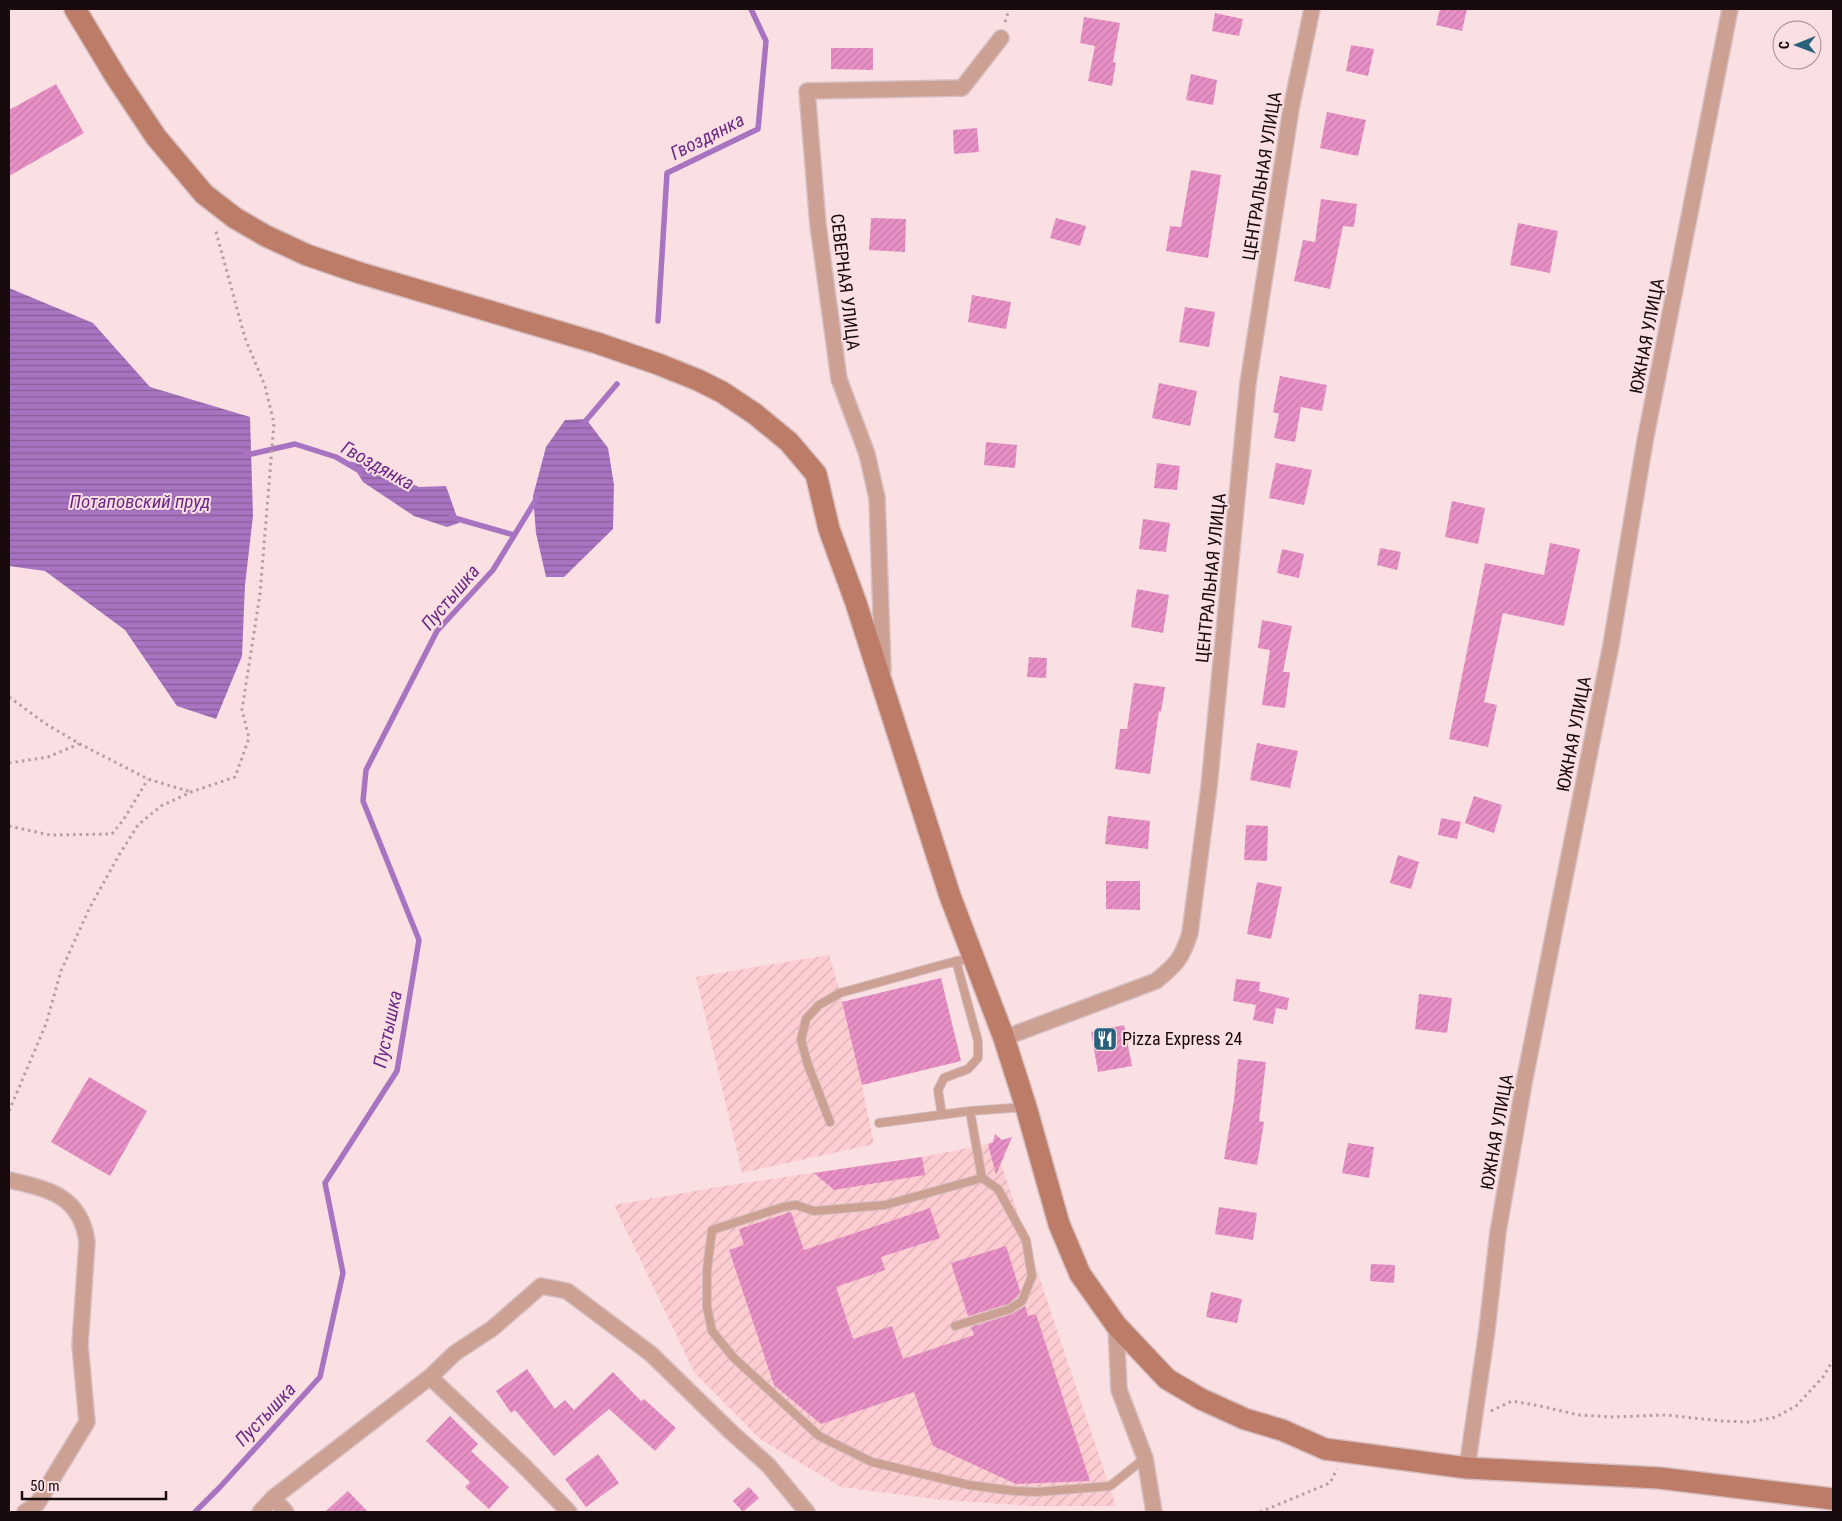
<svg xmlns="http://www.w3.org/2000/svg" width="1842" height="1521" font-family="'Roboto Condensed',sans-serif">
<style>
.industrial{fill:url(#industrial-furrows)}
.water{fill:url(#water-rules)}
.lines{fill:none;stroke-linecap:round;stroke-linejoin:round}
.stream{stroke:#a873c0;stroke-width:5.5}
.building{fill:url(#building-hatch)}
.lane-casing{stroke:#d6bec1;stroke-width:10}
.street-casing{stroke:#d6bec1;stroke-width:18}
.secondary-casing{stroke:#d6bec1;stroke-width:24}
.path{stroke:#b59ea1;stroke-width:3;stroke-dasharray:2.5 4;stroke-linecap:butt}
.lane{stroke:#cca092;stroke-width:8}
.street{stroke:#cca092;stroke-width:15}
.secondary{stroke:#bc7c68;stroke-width:21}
.labels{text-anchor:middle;stroke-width:4;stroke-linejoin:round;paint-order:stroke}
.street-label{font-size:18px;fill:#190b0d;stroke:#fae0e3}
.poi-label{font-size:18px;fill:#190b0d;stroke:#fae0e3;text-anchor:start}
.water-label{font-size:19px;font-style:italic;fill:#6d2987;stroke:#fae0e3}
</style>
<defs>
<pattern id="industrial-furrows" width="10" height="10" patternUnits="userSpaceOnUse" patternTransform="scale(1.25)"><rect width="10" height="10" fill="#fecdd2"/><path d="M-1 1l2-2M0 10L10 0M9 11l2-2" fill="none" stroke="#d9afb3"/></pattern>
<pattern id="water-rules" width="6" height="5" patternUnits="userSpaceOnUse" patternTransform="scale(1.25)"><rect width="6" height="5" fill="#a873c0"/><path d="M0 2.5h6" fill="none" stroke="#885d9a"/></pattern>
<pattern id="building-hatch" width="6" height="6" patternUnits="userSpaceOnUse" patternTransform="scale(1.25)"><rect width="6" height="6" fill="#e890c6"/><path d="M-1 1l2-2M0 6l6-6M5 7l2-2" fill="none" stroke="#c67ba9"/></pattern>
</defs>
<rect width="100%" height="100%" fill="#fae0e3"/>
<path class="industrial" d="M 829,955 L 843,1002 L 941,979 L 961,1061 L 862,1085 L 874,1144 L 742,1173 L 696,977 Z
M 998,1137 L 1002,1140 L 1012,1137 L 1001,1163 L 1116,1506 L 1031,1506 L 942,1500 L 841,1487 L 760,1439 L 694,1372 L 614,1205 L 723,1186 L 922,1157 L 993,1143 L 994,1138 Z"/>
<path class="water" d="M 9,288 L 93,323 L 150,387 L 250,417 L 253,516 L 245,585 L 242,656 L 216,719 L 177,706 L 125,630 L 45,571 L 9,566 Z
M 586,419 L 608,448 L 614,485 L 613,529 L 564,577 L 546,577 L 536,533 L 533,496 L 546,447 L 565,420 Z
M 350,461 L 392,474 L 419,487 L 446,486 L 459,523 L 447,527 L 414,516 L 363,482 Z"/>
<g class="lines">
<path class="stream" d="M 658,321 L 667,173 L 758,129 L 766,41 L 751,9
M 583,424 L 617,384
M 245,452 L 251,454 L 295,444 L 336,457 L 360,471
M 451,517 L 514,535
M 195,1512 L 220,1487 L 320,1377 L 343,1273 L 325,1183 L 397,1071 L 419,940 L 363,801 L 366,770 L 437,631 L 493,570 L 537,498"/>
</g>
<path class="building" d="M 1440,9 L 1467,9 L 1462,31 L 1436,25 Z
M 1215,13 L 1243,19 L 1239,36 L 1212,31 Z
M 1084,17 L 1120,23 L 1113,62 L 1116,63 L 1112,86 L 1088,81 L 1095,46 L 1080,43 Z
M 1351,45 L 1374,49 L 1368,76 L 1346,71 Z
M 831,48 L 873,48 L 873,70 L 831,69 Z
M 1191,74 L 1217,80 L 1213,105 L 1186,100 Z
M 56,84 L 84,133 L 9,176 L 9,110 Z
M 1327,112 L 1366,120 L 1358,156 L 1320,148 Z
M 977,128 L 979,152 L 954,154 L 953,130 Z
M 1191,170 L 1221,175 L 1208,258 L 1166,251 L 1170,226 L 1181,227 Z
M 1321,199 L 1357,204 L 1354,227 L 1343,226 L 1330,289 L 1294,281 L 1303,240 L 1315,242 Z
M 871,218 L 906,219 L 905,252 L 869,250 Z
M 1056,218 L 1086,226 L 1080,246 L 1050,238 Z
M 1518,223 L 1558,231 L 1550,273 L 1510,265 Z
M 972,295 L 1011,302 L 1006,329 L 968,322 Z
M 1185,307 L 1215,312 L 1209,347 L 1179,342 Z
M 1280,376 L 1327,385 L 1322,411 L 1301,407 L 1295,442 L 1274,438 L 1279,414 L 1273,412 Z
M 1159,383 L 1197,391 L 1190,426 L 1152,418 Z
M 986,442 L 1017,445 L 1015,468 L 984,465 Z
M 1157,463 L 1180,466 L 1177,490 L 1154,488 Z
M 1276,463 L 1312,470 L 1304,505 L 1269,498 Z
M 1452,501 L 1485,508 L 1478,544 L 1445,537 Z
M 1143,519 L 1170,523 L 1166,552 L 1139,549 Z
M 1550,543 L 1580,549 L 1564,626 L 1503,613 L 1484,702 L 1497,705 L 1488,747 L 1449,739 L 1485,563 L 1544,575 Z
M 1380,548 L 1401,552 L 1397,570 L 1377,565 Z
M 1282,549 L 1304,554 L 1299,578 L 1277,573 Z
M 1137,589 L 1169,595 L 1163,633 L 1131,627 Z
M 1262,620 L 1292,626 L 1283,672 L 1290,672 L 1285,708 L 1262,705 L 1270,650 L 1258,648 Z
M 1029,657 L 1047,658 L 1046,678 L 1027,677 Z
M 1134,683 L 1165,687 L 1161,712 L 1159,711 L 1150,774 L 1115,769 L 1120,729 L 1127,729 Z
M 1257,743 L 1298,751 L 1290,788 L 1250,780 Z
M 1474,796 L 1502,805 L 1494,833 L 1465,823 Z
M 1108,816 L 1150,821 L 1148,849 L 1105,844 Z
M 1441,818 L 1461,822 L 1457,839 L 1438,835 Z
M 1246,825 L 1268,826 L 1267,861 L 1244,860 Z
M 1398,855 L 1419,862 L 1411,889 L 1390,883 Z
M 1106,881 L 1140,881 L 1140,910 L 1106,909 Z
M 1257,882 L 1282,887 L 1271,939 L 1247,934 Z
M 941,978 L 961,1061 L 862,1085 L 842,1002 Z
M 1236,979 L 1260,982 L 1259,991 L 1289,998 L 1287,1010 L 1276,1008 L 1273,1024 L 1253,1020 L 1256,1005 L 1233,1001 Z
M 1419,994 L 1452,998 L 1447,1033 L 1415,1029 Z
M 1124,1025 L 1132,1066 L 1098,1072 L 1091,1032 Z
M 1238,1059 L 1266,1062 L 1259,1121 L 1264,1122 L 1257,1165 L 1224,1159 L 1234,1100 Z
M 89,1077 L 147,1111 L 110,1176 L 51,1142 Z
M 995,1134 L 1002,1140 L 1012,1137 L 996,1175 L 988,1144 L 993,1142 Z
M 1348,1143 L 1374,1147 L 1369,1178 L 1342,1173 Z
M 922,1157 L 925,1175 L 834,1190 L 814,1173 Z
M 1219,1207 L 1257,1213 L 1253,1240 L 1215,1234 Z
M 930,1208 L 940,1238 L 881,1257 L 885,1270 L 836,1287 L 853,1339 L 892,1326 L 903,1359 L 974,1335 L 971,1327 L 1012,1314 L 1025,1306 L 1028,1316 L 1036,1314 L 1090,1481 L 1016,1484 L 933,1446 L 914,1392 L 821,1424 L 774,1385 L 729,1250 L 744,1245 L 739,1229 L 791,1212 L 804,1250 Z
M 1006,1246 L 1020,1291 L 1017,1297 L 1008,1304 L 968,1316 L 951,1263 Z
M 1371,1264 L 1395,1265 L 1394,1283 L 1370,1281 Z
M 1211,1292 L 1242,1299 L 1237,1323 L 1206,1317 Z
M 527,1369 L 555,1409 L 565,1400 L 574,1410 L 613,1372 L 641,1401 L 644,1399 L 676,1428 L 655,1451 L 609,1409 L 554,1456 L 515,1410 L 511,1413 L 496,1391 Z
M 450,1416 L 478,1444 L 471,1451 L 509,1487 L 489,1509 L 465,1487 L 470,1482 L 426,1441 Z
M 598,1454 L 619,1483 L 586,1507 L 565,1479 Z
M 749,1487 L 759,1498 L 743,1512 L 733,1501 Z
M 348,1491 L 368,1512 L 325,1512 Z"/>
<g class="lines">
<defs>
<path id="lane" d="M 942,1115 L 938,1090 L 944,1078 L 968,1069 L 978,1058 L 978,1041 L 956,961
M 830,1122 L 808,1065 L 801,1040 L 806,1019 L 819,1005 L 840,993 L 956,961 L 972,959
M 879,1123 L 970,1111 L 1024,1107
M 982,1178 L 885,1205 L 814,1211 L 796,1205 L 783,1207 L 712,1230 L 707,1270 L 707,1307 L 712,1331 L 734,1358 L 819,1436 L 872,1462 L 969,1485 L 1015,1491 L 1037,1492 L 1110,1486 L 1145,1458
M 955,1326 L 1010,1309 L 1022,1301 L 1032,1276 L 1026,1240 L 998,1189 L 982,1178 L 970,1111"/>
<path id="street" d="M 883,671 L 877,498 L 867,454 L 839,379 L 818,225 L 807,91 L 962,88 L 1001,38
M 1004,1038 L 1156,981 C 1177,964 1182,958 1190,933 L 1209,787 L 1248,383 L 1291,109 L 1312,9
M 9,1180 C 49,1189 81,1196 87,1242 L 80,1345 L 87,1422 L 37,1504 L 25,1512
M 1116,1325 L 1119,1390 L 1145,1458 L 1154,1512
M 430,1377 L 523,1465 L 569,1512
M 1467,1468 L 1487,1330 L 1498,1232 L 1524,1083 L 1611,645 L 1645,441 L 1730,9
M 273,1498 L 286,1512
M 260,1512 L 273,1498 L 430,1377 L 455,1353 L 493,1328 L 541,1286 L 567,1291 L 651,1354 L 731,1432 L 768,1465 L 807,1512"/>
<path id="secondary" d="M 75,9 L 116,77 L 156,137 L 204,194 L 235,218 L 266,236 L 307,255 L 360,273 L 597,343 L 658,364 L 698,380 L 722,392 L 755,414 L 789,442 L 816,474 L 829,529 L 856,603 L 950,896 L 1004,1038 L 1026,1107 L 1059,1224 L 1080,1274 L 1116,1325 L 1167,1379 L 1201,1399 L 1245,1419 L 1282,1430 L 1325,1449 L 1467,1468 L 1659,1478 L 1833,1499"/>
</defs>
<use href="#lane" class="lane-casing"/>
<use href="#street" class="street-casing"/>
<use href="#secondary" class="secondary-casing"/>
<path class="path" d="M 1005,22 L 1009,9
M 9,697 L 46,724 L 80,744 L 148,779 L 191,792
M 9,763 L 48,757 L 79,744
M 9,826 L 50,835 L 112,834 L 124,819 L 148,779
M 9,1111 L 46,1024 L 61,971 L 89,909 L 119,855 L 138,825 L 161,806 L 191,792 L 235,777 L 249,738 L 242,710 L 260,594 L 274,423 L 265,386 L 245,338 L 215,228
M 1491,1411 L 1512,1401 L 1540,1406 L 1579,1415 L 1613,1417 L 1666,1415 L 1721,1421 L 1750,1422 L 1776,1417 L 1796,1406 L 1823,1377 L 1833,1360
M 1260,1512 L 1330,1483 L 1337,1469"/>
<use href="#lane" class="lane"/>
<use href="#street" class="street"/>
<use href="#secondary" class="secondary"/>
</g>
<defs>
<symbol id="restaurant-square" viewBox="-11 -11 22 22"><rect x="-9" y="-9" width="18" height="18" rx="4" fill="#29617b" stroke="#fae0e3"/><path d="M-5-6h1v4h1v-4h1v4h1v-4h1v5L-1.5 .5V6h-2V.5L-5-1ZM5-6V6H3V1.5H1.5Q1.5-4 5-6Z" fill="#fff"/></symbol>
</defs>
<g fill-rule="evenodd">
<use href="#restaurant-square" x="1091" y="1025" width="28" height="28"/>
</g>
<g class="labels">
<g class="street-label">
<text transform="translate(1262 176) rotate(-81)" y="6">ЦЕНТРАЛЬНАЯ УЛИЦА</text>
<text transform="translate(845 282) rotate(83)" y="6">СЕВЕРНАЯ УЛИЦА</text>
<text transform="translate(1647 336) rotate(-79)" y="6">ЮЖНАЯ УЛИЦА</text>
<text transform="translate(1211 578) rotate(-84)" y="6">ЦЕНТРАЛЬНАЯ УЛИЦА</text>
<text transform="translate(1574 734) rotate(-79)" y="6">ЮЖНАЯ УЛИЦА</text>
<text transform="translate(1497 1132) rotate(-80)" y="6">ЮЖНАЯ УЛИЦА</text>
</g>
<g class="poi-label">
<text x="1122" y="1045">Pizza Express 24</text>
</g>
<g class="water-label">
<text transform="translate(707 136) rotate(-27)" y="7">Гвоздянка</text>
<text transform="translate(378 465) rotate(29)" y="7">Гвоздянка</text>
<text x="140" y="508">Потаповский пруд</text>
<text transform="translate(450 597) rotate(-50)" y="7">Пустышка</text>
<text transform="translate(387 1029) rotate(-78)" y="7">Пустышка</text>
<text transform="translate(265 1414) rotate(-47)" y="7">Пустышка</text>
</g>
</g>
<rect width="1842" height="1521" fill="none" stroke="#190b0d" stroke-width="20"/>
<g transform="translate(1797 45) rotate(269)"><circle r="24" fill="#fae0e3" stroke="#a08b8d"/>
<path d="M0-4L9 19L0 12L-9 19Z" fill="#29617b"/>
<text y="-8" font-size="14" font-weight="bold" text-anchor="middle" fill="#190b0d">С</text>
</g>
<path d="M22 1491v8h144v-8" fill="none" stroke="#190b0d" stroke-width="2.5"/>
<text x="30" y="1491" font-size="15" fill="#190b0d" stroke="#fae0e3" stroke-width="4" paint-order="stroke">50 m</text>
</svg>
